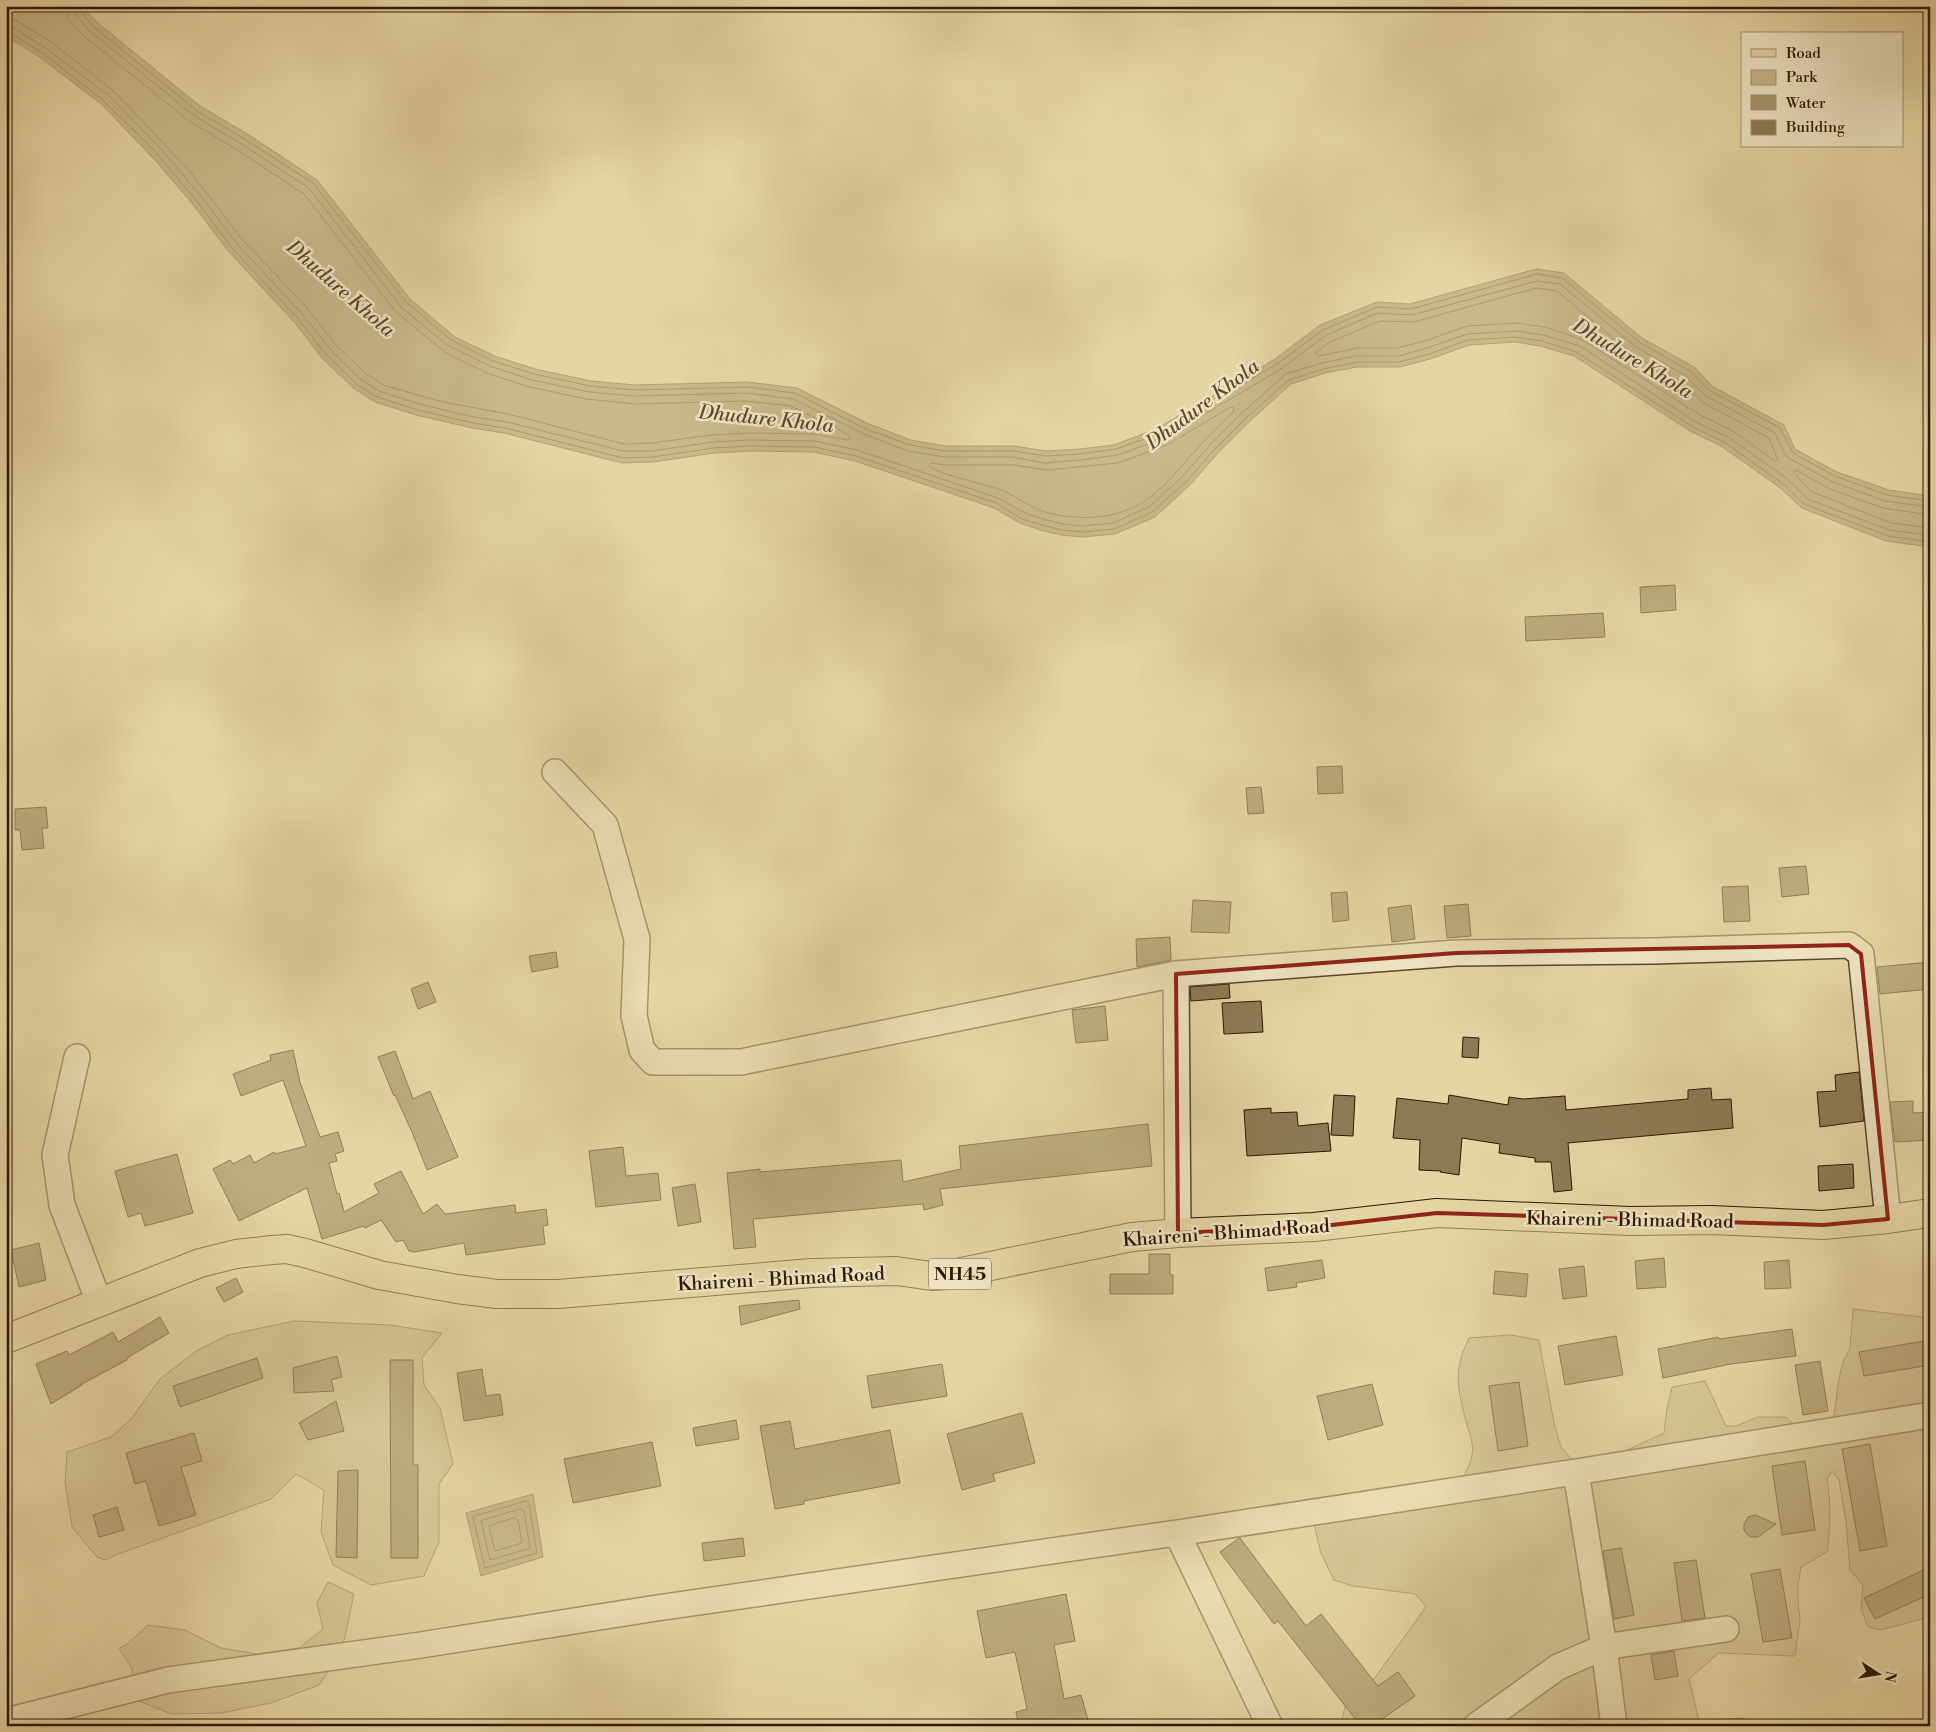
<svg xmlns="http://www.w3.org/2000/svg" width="1936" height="1732" font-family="'Libre Bodoni',serif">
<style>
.green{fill:#c6b587;stroke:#7a6644}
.water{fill:#a6946c;stroke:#766241}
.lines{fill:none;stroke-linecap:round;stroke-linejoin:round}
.shore{stroke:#6a5636;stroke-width:1}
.building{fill:#8d7a55;stroke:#2d1700}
.minor-casing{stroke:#5b4629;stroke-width:28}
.major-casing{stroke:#2d1700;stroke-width:30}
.minor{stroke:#eee4c3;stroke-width:25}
.major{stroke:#e5d5a3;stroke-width:28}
.marked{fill:none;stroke:#8f2418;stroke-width:4;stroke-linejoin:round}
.labels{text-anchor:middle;stroke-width:5;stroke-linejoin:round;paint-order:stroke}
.shield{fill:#eee4c3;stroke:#67543a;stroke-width:1}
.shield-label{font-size:18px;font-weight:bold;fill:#2d1700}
.street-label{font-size:19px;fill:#2d1700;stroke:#eee4c3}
.water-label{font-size:20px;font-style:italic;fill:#5d492b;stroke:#eee4c3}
</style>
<rect width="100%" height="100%" fill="#e5d5a3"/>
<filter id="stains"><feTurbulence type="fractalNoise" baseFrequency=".004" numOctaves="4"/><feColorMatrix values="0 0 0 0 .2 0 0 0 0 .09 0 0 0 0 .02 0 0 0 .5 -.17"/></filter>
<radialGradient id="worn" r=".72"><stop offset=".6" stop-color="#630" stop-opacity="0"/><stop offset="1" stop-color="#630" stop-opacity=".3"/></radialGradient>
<path class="green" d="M 1853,1309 L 1930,1318 L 1930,1617 L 1880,1630 L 1868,1627 L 1861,1609 L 1863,1585 L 1850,1570 L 1846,1522 L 1839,1480 L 1832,1471 L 1827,1479 C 1831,1504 1831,1526 1827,1552 L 1801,1567 L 1798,1585 L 1798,1602 L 1800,1620 L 1795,1656 L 1719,1653 L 1689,1679 L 1699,1721 L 1743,1718 L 1755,1726 L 1340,1726 L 1347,1700 L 1371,1683 L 1426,1607 L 1416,1594 L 1353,1586 L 1334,1580 L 1321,1553 L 1314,1524 L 1464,1477 C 1466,1470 1471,1463 1472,1455 C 1474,1446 1470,1434 1467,1425 C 1458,1390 1452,1372 1469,1338 L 1511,1335 L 1539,1340 L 1554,1423 L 1561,1447 L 1573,1461 L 1612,1457 L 1664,1433 L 1667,1409 L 1672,1387 L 1705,1381 L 1726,1426 L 1736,1426 L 1758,1417 L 1786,1417 L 1816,1446 L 1821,1446 L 1832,1431 L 1839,1378 L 1843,1362 L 1850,1349 Z
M 294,1321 L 390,1325 L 442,1333 L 422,1358 L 424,1385 L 440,1408 L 453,1464 L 439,1484 L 439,1542 L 424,1576 L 371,1585 L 333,1565 L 321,1532 L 324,1490 L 296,1474 L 271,1499 L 113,1556 L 106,1560 L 97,1557 L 72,1527 L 65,1482 L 67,1452 L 111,1437 L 131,1419 L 160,1379 L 196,1351 L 228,1335 Z
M 328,1582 L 354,1594 L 345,1637 L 338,1657 L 319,1685 L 271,1703 L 221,1713 L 171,1714 L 134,1699 L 132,1669 L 119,1648 L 126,1645 L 148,1625 L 185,1630 L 221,1648 L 257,1654 L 299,1648 L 323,1629 L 317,1603 Z"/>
<path class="water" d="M 6,6 L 82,6 L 98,23 L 200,106 L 249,135 L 317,180 L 410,299 L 455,337 L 495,356 L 535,369 L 591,381 L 635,385 L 747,382 L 797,388 L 869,424 L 911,440 L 945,446 L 1014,446 L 1046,451 L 1080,449 L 1114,445 L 1158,428 L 1275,359 L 1320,325 L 1377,302 L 1410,304 L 1536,269 L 1564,273 L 1642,338 L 1694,367 L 1712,386 L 1784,425 L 1795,449 L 1837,472 L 1889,490 L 1930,496 L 1930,547 L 1886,541 L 1802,508 L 1779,487 L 1721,446 L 1690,431 L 1574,356 L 1540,346 L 1515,342 L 1469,345 L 1430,359 L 1400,367 L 1357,367 L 1325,373 L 1291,384 L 1249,422 L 1217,454 L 1191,484 L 1155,517 L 1115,534 L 1083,537 L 1061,535 L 1040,530 L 1020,523 L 994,508 L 855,461 L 813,452 L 750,451 L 714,453 L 653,462 L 622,463 L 504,433 L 472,428 L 416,415 L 375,402 L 353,388 L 321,357 L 295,323 L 229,252 L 191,202 L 153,158 L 101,104 L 41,58 L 6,36 Z
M 533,1494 L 543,1557 L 481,1576 L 466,1513 Z"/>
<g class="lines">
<path class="shore" d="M 73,6 L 75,14 L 90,31 L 193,115 L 243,145 L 309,188 L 401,307 L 447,345 L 490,366 L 532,380 L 589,392 L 634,396 L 747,393 L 793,399 L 864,434 L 908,451 L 945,457 L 1013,457 L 1045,463 L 1081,460 L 1118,455 L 1164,438 L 1281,369 L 1326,335 L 1378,313 L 1412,315 L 1537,281 L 1560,284 L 1636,347 L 1686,376 L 1706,396 L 1775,433 L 1785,454 L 1790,459 L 1833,482 L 1885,501 L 1930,507
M 79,6 L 80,11 L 94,27 L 197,111 L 246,140 L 313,183 L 406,302 L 451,340 L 493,361 L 534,374 L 590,386 L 635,390 L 747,387 L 795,393 L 866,429 L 910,445 L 945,451 L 1014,451 L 1046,456 L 1080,454 L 1116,449 L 1161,433 L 1278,363 L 1323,330 L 1377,307 L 1411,309 L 1537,274 L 1562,278 L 1639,342 L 1690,371 L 1709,390 L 1780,428 L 1793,453 L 1835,476 L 1887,495 L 1930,501
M 6,19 L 17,21 L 51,42 L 114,91 L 187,168 L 243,240 L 309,310 L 335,344 L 365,373 L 383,385 L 443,402 L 508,414 L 624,444 L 652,443 L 712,435 L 750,433 L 814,434 L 847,440 L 850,439 L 849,435 L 791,406 L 746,401 L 636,404 L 586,399 L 530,387 L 489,374 L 446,353 L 396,312 L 304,194 L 239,151 L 189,121 L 85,37 L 68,19 L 65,6
M 6,26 L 14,28 L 47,49 L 109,96 L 162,150 L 200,195 L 238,245 L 303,315 L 330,349 L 360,379 L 379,391 L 419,404 L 474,417 L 507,422 L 623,451 L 652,451 L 713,442 L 749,440 L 815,441 L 857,450 L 998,498 L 1025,513 L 1043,519 L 1063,524 L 1083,526 L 1113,523 L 1149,507 L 1183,476 L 1209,446 L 1241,414 L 1286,374 L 1322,363 L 1356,356 L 1399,356 L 1427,348 L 1467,334 L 1516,331 L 1543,335 L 1580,346 L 1696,422 L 1728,437 L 1785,477 L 1808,499 L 1889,530 L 1930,535
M 6,32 L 11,33 L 44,54 L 104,101 L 157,154 L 195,199 L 233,249 L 298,319 L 325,353 L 356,384 L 377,397 L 418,410 L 473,423 L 505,428 L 623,458 L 653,457 L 713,448 L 750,446 L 814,447 L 856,456 L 996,503 L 1022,519 L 1042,525 L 1062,530 L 1083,532 L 1114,529 L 1152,512 L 1188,480 L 1214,450 L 1246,418 L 1289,380 L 1324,369 L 1357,362 L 1399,362 L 1429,354 L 1468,340 L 1515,337 L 1542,341 L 1576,352 L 1693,427 L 1724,442 L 1782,483 L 1804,504 L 1888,536 L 1930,542
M 1537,288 L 1557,291 L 1632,354 L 1682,382 L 1702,402 L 1769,438 L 1778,460 L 1775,461 L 1731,430 L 1700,415 L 1583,340 L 1545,327 L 1515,323 L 1467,326 L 1425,341 L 1397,348 L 1357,348 L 1319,356 L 1316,354 L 1317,351 L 1330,342 L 1380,321 L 1413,322 Z
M 1231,407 L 1234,408 L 1234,411 C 1224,421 1213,431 1204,441 C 1186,460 1167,486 1145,501 C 1116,520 1077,521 1045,512 C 1029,507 1016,496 1001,490 C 983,483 942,476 929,466 L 931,463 L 945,465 L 1013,465 L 1047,470 L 1118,463 L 1167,445 Z
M 1930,515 L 1883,508 L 1830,489 L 1796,470 L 1793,472 L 1812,492 L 1891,523 L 1930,528
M 526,1501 L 529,1503 L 537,1553 L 485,1568 L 473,1517 Z
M 521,1509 L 524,1511 L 530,1548 L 490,1560 L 481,1521 Z
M 515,1518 L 518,1520 L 522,1543 L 495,1551 L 489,1526 Z"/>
</g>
<path class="building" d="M 1675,585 L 1676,610 L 1641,613 L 1640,587 Z
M 1603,613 L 1605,637 L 1526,641 L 1525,617 Z
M 1342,766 L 1343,793 L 1318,794 L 1317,767 Z
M 1261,787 L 1264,813 L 1248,814 L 1246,788 Z
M 46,807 L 48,828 L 42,828 L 44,848 L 22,850 L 20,830 L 15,830 L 15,809 Z
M 1806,866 L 1809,894 L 1782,897 L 1779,868 Z
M 1748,886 L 1750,921 L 1724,922 L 1722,887 Z
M 1347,892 L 1349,920 L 1333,922 L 1331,893 Z
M 1193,900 L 1231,902 L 1229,933 L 1191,932 Z
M 1468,904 L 1471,936 L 1447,938 L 1444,906 Z
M 1411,905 L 1415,939 L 1392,942 L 1388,908 Z
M 1170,937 L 1171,960 L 1137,967 L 1136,939 Z
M 556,952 L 558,967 L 532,972 L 529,956 Z
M 1930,962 L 1930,989 L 1880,994 L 1877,967 Z
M 428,982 L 436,1002 L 418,1009 L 411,989 Z
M 1229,984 L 1230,998 L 1191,1001 L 1190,987 Z
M 1261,1001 L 1263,1032 L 1224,1034 L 1222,1003 Z
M 1105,1006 L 1108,1040 L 1076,1043 L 1072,1010 Z
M 1463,1037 L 1479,1038 L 1478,1058 L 1462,1057 Z
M 293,1050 L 300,1082 L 320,1137 L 338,1132 L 344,1151 L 335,1154 L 337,1161 L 329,1163 L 337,1194 L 339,1193 L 344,1212 L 379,1193 L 374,1184 L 401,1171 L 423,1214 L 437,1204 L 445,1214 L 515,1205 L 516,1213 L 546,1209 L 548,1225 L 543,1226 L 545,1244 L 466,1255 L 464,1243 L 415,1252 L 409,1251 L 403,1240 L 396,1242 L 381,1220 L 365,1228 L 364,1226 L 322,1239 L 307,1188 L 239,1221 L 213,1169 L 230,1160 L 233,1164 L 250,1155 L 254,1163 L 274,1152 L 275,1154 L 306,1146 L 283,1080 L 241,1096 L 233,1074 L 271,1060 L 270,1055 Z
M 395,1051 L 413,1099 L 430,1091 L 458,1157 L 427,1170 L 412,1132 L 395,1095 L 394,1096 L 378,1057 Z
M 1859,1072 L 1864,1121 L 1820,1127 L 1817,1092 L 1836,1091 L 1835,1075 Z
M 1711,1088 L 1712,1100 L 1731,1099 L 1733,1128 L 1568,1143 L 1572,1190 L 1554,1192 L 1551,1162 L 1535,1162 L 1535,1158 L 1499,1153 L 1500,1144 L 1462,1138 L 1459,1175 L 1440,1172 L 1441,1171 L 1419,1170 L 1420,1140 L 1393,1138 L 1397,1098 L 1448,1104 L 1449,1095 L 1508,1105 L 1509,1097 L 1523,1099 L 1565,1096 L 1566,1110 L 1688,1099 L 1688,1090 Z
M 1334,1095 L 1355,1096 L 1353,1136 L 1331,1135 Z
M 1913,1101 L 1913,1113 L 1930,1112 L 1930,1140 L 1895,1142 L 1890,1102 Z
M 1271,1108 L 1271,1113 L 1297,1112 L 1298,1126 L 1328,1123 L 1331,1151 L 1247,1156 L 1244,1110 Z
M 1148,1124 L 1152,1166 L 940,1189 L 943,1205 L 924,1210 L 923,1204 L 753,1219 L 756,1247 L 734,1249 L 727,1173 L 760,1169 L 760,1172 L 901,1160 L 903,1182 L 961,1169 L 959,1146 Z
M 623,1147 L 626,1176 L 658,1173 L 661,1200 L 596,1207 L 589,1151 Z
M 177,1154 L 193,1213 L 145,1226 L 141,1213 L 128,1217 L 115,1171 Z
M 1853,1164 L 1854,1188 L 1819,1191 L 1818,1166 Z
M 695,1184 L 701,1222 L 678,1226 L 672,1188 Z
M 39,1243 L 46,1280 L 19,1287 L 11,1250 Z
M 1149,1254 L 1170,1254 L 1170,1274 L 1173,1275 L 1173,1294 L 1110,1294 L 1110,1274 L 1149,1274 Z
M 1664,1258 L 1666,1287 L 1637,1289 L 1635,1261 Z
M 1322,1260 L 1325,1278 L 1296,1283 L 1297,1287 L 1268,1291 L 1265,1268 Z
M 1789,1260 L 1791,1288 L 1765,1289 L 1764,1262 Z
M 1584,1266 L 1587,1296 L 1563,1299 L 1559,1269 Z
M 1495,1271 L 1528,1274 L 1526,1297 L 1493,1294 Z
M 236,1278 L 243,1292 L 224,1302 L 216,1288 Z
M 799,1300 L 800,1309 L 741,1325 L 739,1306 Z
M 160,1317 L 169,1333 L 127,1358 L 127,1360 L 82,1384 L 82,1385 L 51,1404 L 36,1364 L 67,1351 L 69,1355 L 113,1332 L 118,1342 Z
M 1792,1329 L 1796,1356 L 1731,1364 L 1663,1378 L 1658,1349 L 1718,1337 L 1719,1339 Z
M 1616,1336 L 1623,1375 L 1565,1385 L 1558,1346 Z
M 1930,1340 L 1930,1365 L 1864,1376 L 1859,1352 Z
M 337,1356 L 342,1377 L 331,1380 L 334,1391 L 294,1393 L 293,1368 Z
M 257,1358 L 263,1378 L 180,1407 L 173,1386 Z
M 390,1360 L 413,1360 L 413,1465 L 418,1465 L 418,1558 L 391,1558 Z
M 1820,1361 L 1828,1411 L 1803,1415 L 1795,1365 Z
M 942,1364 L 947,1396 L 872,1408 L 867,1376 Z
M 482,1369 L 486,1396 L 500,1394 L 503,1415 L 464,1421 L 457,1373 Z
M 1519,1382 L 1528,1446 L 1498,1451 L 1489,1386 Z
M 1372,1384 L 1383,1425 L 1328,1440 L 1317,1396 Z
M 336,1401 L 344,1431 L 308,1440 L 299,1423 Z
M 1022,1413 L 1035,1463 L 993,1474 L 995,1481 L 962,1490 L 947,1434 Z
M 736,1420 L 739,1439 L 696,1446 L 693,1428 Z
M 790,1421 L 795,1449 L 890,1430 L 900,1483 L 804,1501 L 804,1504 L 775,1509 L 760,1426 Z
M 194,1433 L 202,1461 L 181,1467 L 196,1515 L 159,1526 L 146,1481 L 135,1484 L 126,1453 Z
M 652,1442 L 661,1486 L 573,1503 L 564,1459 Z
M 1870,1444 L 1887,1546 L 1860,1551 L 1842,1449 Z
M 1805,1461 L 1815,1530 L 1782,1535 L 1772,1466 Z
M 358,1470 L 357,1558 L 336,1557 L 338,1471 Z
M 117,1507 L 124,1530 L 99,1537 L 93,1515 Z
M 1755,1515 L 1776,1524 L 1758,1537 L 1750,1537 L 1744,1531 L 1744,1524 L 1748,1517 Z
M 743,1538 L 745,1556 L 704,1561 L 702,1543 Z
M 1239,1538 L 1240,1538 L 1306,1626 L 1321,1614 L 1378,1686 L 1398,1672 L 1415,1696 L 1372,1726 L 1361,1726 L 1278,1621 L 1274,1624 L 1220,1552 Z
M 1621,1548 L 1634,1615 L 1614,1619 L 1603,1551 Z
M 1696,1560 L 1705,1618 L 1682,1621 L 1674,1563 Z
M 1930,1567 L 1930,1594 L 1875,1619 L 1864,1598 Z
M 1780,1569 L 1792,1638 L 1763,1642 L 1751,1574 Z
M 1066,1594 L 1075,1641 L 1054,1645 L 1064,1699 L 1081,1695 L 1089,1723 L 1079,1726 L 1019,1726 L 1016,1712 L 1027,1709 L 1015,1652 L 986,1658 L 977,1611 Z
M 1674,1651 L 1678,1676 L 1655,1680 L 1651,1655 Z"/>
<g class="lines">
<defs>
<path id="minor" d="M 555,772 L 605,825 L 637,939 L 634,1016 L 642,1050 L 653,1062 L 741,1062 L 1176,974
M 77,1057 L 55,1155 L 62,1205 L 99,1302
M 1178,1233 L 1176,974 L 1456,953 L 1654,951 L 1849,945 L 1861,954 L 1888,1219
M 1576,1472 L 1604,1647 L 1614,1726
M 1177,1533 L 1270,1726
M 6,1721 L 168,1680 L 414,1646 L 657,1608 L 1177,1533 L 1576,1472 L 1930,1415
M 1476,1726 L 1558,1667 L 1604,1647 L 1726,1629"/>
<path id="major" d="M 6,1339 L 200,1263 L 236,1254 L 272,1250 L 287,1249 L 305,1253 L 379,1275 L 457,1289 L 497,1294 L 558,1294 L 812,1273 L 896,1271 L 932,1276 L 947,1275 L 1132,1237 L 1178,1233 L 1314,1227 L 1437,1213 L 1630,1221 L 1711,1220 L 1823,1225 L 1888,1219 L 1930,1213"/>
</defs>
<use href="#minor" class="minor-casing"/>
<use href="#major" class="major-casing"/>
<use href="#minor" class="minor"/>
<use href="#major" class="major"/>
</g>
<path d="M0 0H1936V1732H0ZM 1849,945 L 1861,954 L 1888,1219 L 1823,1225 L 1437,1213 L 1314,1227 L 1178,1233 L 1176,974 L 1456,953 Z" fill="#e5d5a3" fill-opacity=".55" fill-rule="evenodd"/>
<path class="marked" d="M 1849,945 L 1861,954 L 1888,1219 L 1823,1225 L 1437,1213 L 1314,1227 L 1178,1233 L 1176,974 L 1456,953 Z"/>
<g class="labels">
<rect class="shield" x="929" y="1258.5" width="62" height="31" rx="4"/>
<g class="shield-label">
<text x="960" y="1280">NH45</text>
</g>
<g class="street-label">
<text transform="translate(1630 1219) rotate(1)" y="7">Khaireni - Bhimad Road</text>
<text transform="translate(1226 1232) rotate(-4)" y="7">Khaireni - Bhimad Road</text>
<text transform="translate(781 1278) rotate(-3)" y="7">Khaireni - Bhimad Road</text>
</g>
<g class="water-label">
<text transform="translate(341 288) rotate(41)" y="7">Dhudure Khola</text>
<text transform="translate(1633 358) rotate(31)" y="7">Dhudure Khola</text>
<text transform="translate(1202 404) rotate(-37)" y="7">Dhudure Khola</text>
<text transform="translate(766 418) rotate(6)" y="7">Dhudure Khola</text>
</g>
</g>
<rect width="1936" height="1732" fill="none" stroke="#e5d5a3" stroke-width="25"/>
<rect x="8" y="8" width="1921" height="1717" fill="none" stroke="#2d1700" stroke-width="2.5"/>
<rect x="12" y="12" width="1911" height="1707" fill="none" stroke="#2d1700"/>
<rect x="1741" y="32" width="162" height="115" fill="#eee4c3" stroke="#a19275"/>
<rect x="1751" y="49" width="25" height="8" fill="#e5d5a3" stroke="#a19275"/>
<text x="1786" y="58" font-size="15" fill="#2d1700">Road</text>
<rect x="1751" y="70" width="25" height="15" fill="#c6b587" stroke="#a19275"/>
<text x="1786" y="82" font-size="15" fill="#2d1700">Park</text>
<rect x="1751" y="95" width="25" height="15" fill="#a6946c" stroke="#a19275"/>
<text x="1786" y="108" font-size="15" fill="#2d1700">Water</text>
<rect x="1751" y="120" width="25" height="15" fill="#8d7a55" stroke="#a19275"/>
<text x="1786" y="132" font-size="15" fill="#2d1700">Building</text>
<g transform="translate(1878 1674) rotate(102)" stroke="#eee4c3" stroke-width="4" paint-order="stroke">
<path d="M0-4L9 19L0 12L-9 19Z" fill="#2d1700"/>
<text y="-8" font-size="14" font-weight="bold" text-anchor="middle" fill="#2d1700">N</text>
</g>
<rect width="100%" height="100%" filter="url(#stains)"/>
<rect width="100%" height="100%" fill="url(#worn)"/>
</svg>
